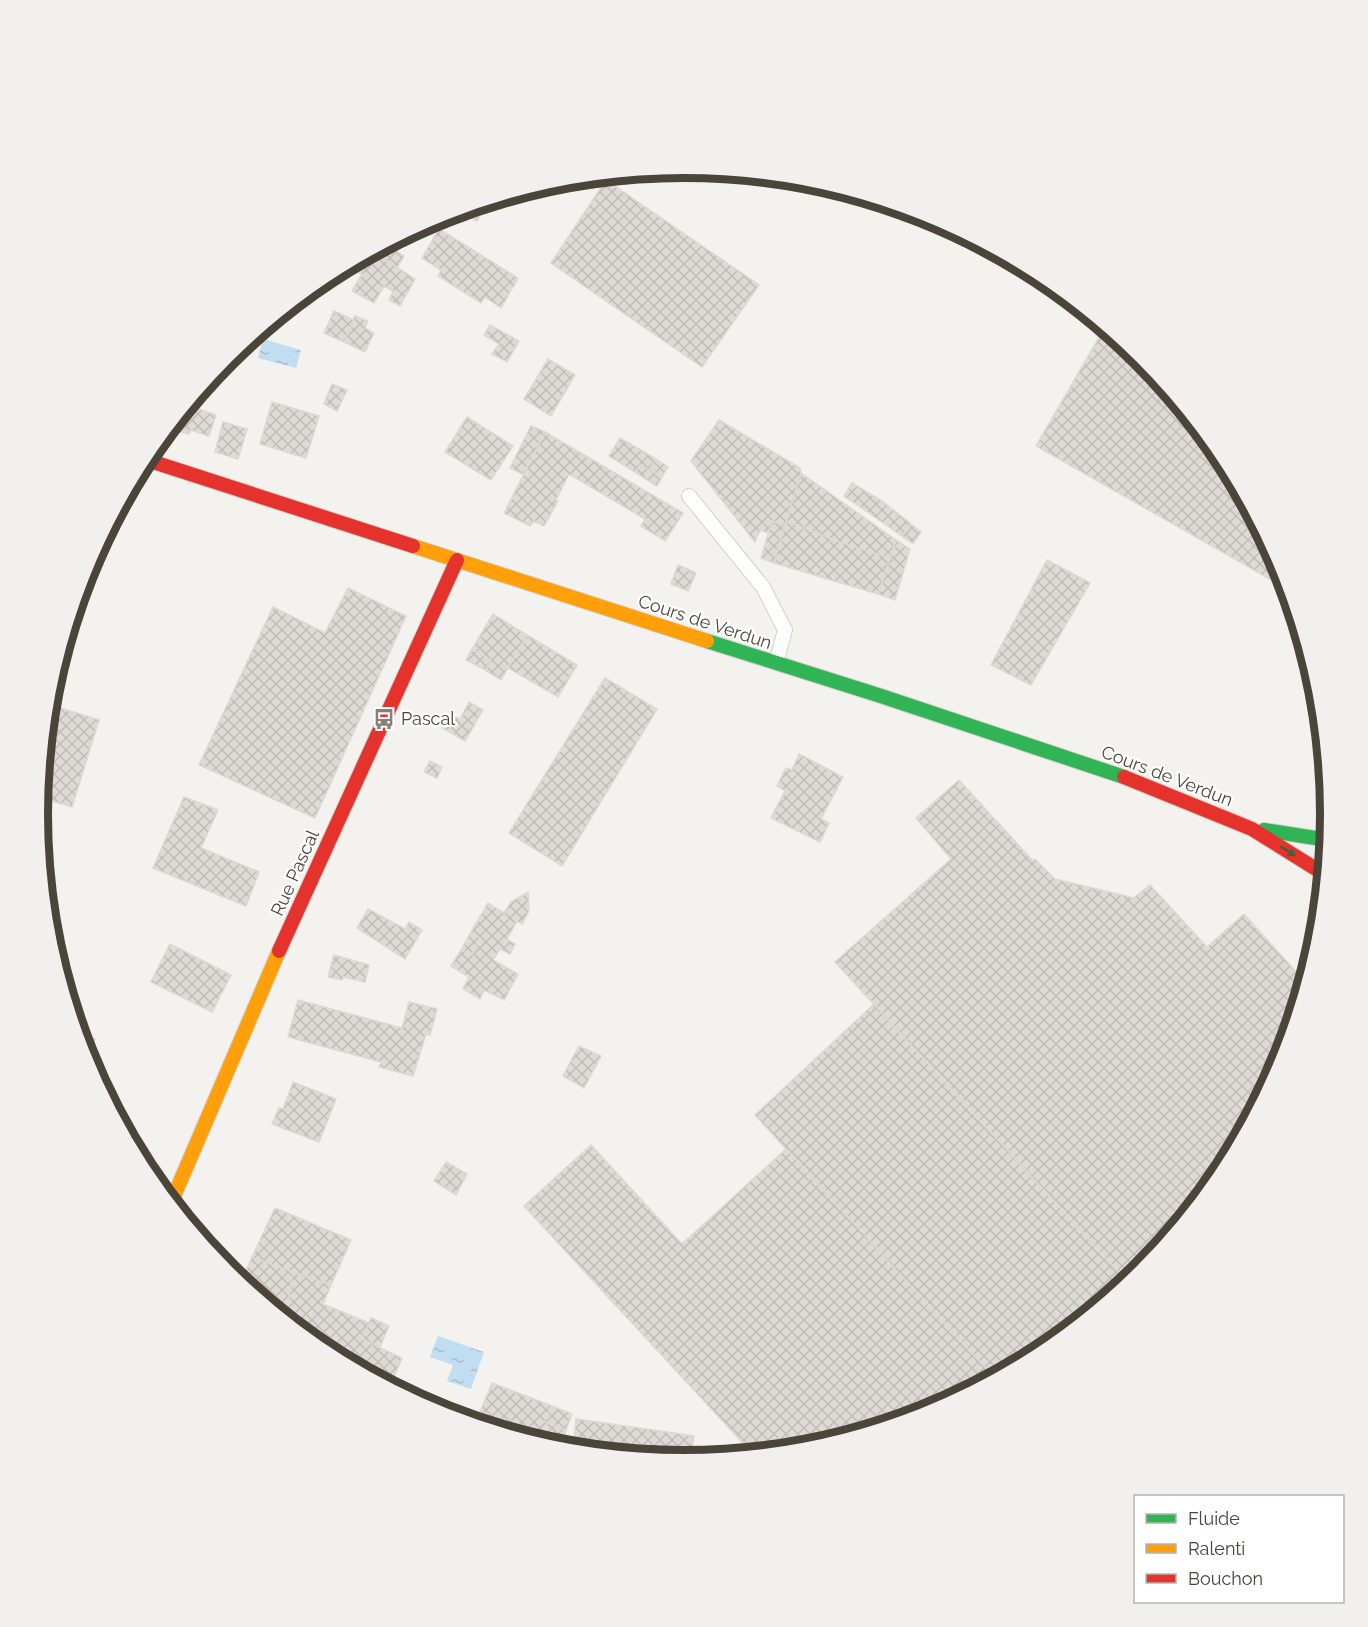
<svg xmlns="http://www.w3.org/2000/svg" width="1368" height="1627" font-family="Raleway,sans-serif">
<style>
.water{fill:url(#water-ripples)}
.building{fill:url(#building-cross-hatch);stroke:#dcd9d4;stroke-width:1.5}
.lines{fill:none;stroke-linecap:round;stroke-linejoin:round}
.lane-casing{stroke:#d2d0cb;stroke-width:16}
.fast-casing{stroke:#d3cfc5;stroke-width:16}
.slow-casing{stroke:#d3cfc5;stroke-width:16}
.jam-casing{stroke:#d3cfc5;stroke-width:16}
.lane{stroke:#fdfdfc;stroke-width:14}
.fast{stroke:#30b455;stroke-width:14}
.slow{stroke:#ff9f0a;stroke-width:14}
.jam{stroke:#e5322d;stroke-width:14}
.oneway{fill:#446040}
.labels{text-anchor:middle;stroke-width:4.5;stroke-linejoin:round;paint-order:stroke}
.street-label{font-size:18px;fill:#4b4439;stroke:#fff}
.poi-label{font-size:18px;fill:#4b4439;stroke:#fff;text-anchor:start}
.rim{fill:none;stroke:#4b4439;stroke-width:8}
</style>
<defs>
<pattern id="water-ripples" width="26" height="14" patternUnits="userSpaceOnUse" patternTransform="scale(1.5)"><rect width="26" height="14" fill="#c0ddf1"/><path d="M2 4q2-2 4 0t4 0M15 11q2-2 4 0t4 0" fill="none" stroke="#a6bfcf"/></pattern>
<pattern id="building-cross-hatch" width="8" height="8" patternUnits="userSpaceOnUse" patternTransform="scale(1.5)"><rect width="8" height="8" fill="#dedbd6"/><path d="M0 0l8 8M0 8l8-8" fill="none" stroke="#c0bdb8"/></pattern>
</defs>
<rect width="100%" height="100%" fill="#f4f2ee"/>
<path class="water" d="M 263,339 L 301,350 L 296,368 L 258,358 Z
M 438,1336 L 484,1352 L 471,1389 L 447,1381 L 453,1365 L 430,1357 Z"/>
<path class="building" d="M 606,180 L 759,285 L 702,367 L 551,263 Z
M 489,200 L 477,221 L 458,210 Z
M 439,229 L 518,278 L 501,308 L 485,297 L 481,303 L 438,276 L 441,270 L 422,258 Z
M 385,244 L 404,256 L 397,268 L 371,251 Z
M 371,251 L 415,279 L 400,306 L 389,300 L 393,291 L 384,286 L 374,303 L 352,291 L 362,274 L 349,267 L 354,261 Z
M 334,311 L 354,320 L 344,342 L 324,333 Z
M 355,316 L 368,321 L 365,328 L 374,333 L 365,352 L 344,342 Z
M 490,325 L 519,341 L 507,362 L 492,354 L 499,344 L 484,335 Z
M 1105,327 L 1141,357 L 1222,455 L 1281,566 L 1289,590 L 1036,446 Z
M 548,359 L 575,375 L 551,416 L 524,399 Z
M 332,384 L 347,390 L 337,411 L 324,404 Z
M 201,388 L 202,389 L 196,408 L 216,415 L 209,436 L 191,430 L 189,434 L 179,432 L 181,426 L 172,423 Z
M 272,402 L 319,416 L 306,458 L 260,444 Z
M 467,417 L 513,446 L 491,480 L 445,452 Z
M 719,420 L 800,468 L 801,473 L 785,526 L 772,521 L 769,533 L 760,530 L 755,542 L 691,461 Z
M 223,422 L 247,429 L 238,459 L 215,452 Z
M 531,426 L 545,432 L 524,475 L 510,468 Z
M 545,432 L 683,513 L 665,541 L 641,526 L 645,519 L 569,474 L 556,500 L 558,501 L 544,526 L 534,521 L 530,526 L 504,513 Z
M 620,438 L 656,459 L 649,470 L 640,465 L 635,472 L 609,456 Z
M 656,459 L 668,467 L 662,477 L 649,470 Z
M 640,465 L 649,470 L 644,478 L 635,472 Z
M 649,470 L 662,477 L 657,486 L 644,478 Z
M 801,473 L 896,540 L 890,558 L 840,542 L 786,521 Z
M 852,483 L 882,501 L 911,524 L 902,536 L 844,496 Z
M 772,521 L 785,526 L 774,563 L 761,558 Z
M 786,521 L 840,542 L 890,558 L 878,594 L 774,563 Z
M 911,524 L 921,532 L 913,544 L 902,536 Z
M 896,540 L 910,549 L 895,600 L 878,594 Z
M 1047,560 L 1090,583 L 1031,685 L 991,665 Z
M 678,565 L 696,573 L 688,591 L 671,584 Z
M 348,588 L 406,616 L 315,818 L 199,765 L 273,607 L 325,633 Z
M 493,614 L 527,635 L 501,680 L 485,670 L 491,660 L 472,649 Z
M 527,635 L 577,665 L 558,697 L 508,668 Z
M 472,649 L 491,660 L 485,670 L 466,660 Z
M 605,678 L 657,709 L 562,866 L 509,833 Z
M 469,702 L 483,710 L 465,741 L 442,728 L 449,714 L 460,719 Z
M 51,705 L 99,720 L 72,807 L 39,797 L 47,717 Z
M 799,754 L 843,777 L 821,819 L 829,823 L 820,842 L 771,818 L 785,791 L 777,786 L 786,768 L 792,770 Z
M 430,761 L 442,767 L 437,778 L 424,772 Z
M 959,780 L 1033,861 L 1035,859 L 1055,879 L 1134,898 L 1150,885 L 1207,947 L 1244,914 L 1305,982 L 1281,1061 L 1221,1173 L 1141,1271 L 1128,1282 L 835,962 L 951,859 L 916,818 Z
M 184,797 L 218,810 L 201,848 L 259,872 L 246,906 L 153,868 Z
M 528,892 L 529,911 L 522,924 L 517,921 L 507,939 L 515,944 L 510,954 L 500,949 L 493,960 L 518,974 L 504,1000 L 484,990 L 480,999 L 463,989 L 469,977 L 451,966 L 461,950 L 472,955 L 480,938 L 471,932 L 488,903 L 504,913 L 511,902 Z
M 368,909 L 405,929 L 409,922 L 422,930 L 405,959 L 357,928 Z
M 471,932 L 480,938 L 472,955 L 461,950 Z
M 170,944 L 231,975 L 212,1012 L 151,982 Z
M 334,955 L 369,965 L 365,982 L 343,977 L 342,980 L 328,977 Z
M 298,1000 L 402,1028 L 409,1002 L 437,1009 L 430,1035 L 426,1034 L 413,1076 L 379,1067 L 381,1062 L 288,1037 Z
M 874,1004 L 1128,1282 L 1043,1351 L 994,1377 L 755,1115 Z
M 79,1036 L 95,1039 L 89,1064 L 87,1061 Z
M 579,1046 L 601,1056 L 584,1088 L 563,1076 Z
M 293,1082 L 336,1099 L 319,1142 L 272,1124 L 279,1108 L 283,1109 Z
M 591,1145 L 682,1244 L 786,1149 L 994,1377 L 931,1411 L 810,1448 L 752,1453 L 524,1206 Z
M 446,1162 L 467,1174 L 456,1195 L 434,1181 Z
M 275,1208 L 351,1240 L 331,1285 L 252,1257 Z
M 252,1257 L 293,1272 L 285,1318 L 241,1282 Z
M 293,1272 L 331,1285 L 323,1304 L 369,1323 L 362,1339 L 402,1358 L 390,1386 L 325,1351 L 285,1318 Z
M 371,1318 L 389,1326 L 380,1347 L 362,1339 Z
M 492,1383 L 552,1406 L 545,1422 L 566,1430 L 560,1448 L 523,1437 L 477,1419 Z
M 552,1406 L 572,1414 L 566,1430 L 545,1422 Z
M 576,1419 L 694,1436 L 690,1459 L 573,1449 Z"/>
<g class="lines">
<defs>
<path id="lane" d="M 689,496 L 763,587 L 785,630 L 776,663"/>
<path id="fast" d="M 707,641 L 881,696 L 1124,777
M 1264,830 L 1328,840"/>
<path id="slow" d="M 413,546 L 707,641
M 171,1203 L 279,951"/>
<path id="jam" d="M 144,459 L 413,546
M 1124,777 L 1252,829 L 1324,874
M 279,951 L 457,560"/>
</defs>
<use href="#lane" class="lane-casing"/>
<use href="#fast" class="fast-casing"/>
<use href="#slow" class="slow-casing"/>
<use href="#jam" class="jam-casing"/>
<use href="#lane" class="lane"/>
<use href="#fast" class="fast"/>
<use href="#slow" class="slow"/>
<use href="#jam" class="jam"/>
</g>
<defs><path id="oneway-solid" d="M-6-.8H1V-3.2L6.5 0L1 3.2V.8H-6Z" transform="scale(1.5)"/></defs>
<use class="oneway" href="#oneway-solid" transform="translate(1288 851) rotate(32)"/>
<defs>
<symbol id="bus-bare" viewBox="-9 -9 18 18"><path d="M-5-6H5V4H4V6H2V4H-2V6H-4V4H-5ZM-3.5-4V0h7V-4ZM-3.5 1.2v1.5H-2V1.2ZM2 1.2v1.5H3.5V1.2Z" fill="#868178" stroke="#fff" stroke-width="2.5" paint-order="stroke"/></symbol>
</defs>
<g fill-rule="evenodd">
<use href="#bus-bare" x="369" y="704" width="30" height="30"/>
</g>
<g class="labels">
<g class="street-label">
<text transform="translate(705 622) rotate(18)" y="6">Cours de Verdun</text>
<text transform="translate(1167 776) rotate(21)" y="6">Cours de Verdun</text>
<text transform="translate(295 873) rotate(-66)" y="6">Rue Pascal</text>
</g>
<g class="poi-label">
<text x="401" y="725">Pascal</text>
</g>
</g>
<path d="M0 0H1368V1627H0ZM48 814a636 636 0 1 1 1272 0a636 636 0 1 1-1272 0Z" fill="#f1f0ef" fill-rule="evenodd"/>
<path class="rim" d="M48 814a636 636 0 1 1 1272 0a636 636 0 1 1-1272 0Z"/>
<rect x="1134" y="1495" width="210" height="108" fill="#ffffff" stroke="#b7b4b0" stroke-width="1.5"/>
<rect x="1146" y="1514" width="30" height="9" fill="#30b455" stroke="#b7b4b0" stroke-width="1.5"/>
<text x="1188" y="1525" font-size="18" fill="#4b4439">Fluide</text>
<rect x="1146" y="1544" width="30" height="9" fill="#ff9f0a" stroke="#b7b4b0" stroke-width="1.5"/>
<text x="1188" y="1555" font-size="18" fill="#4b4439">Ralenti</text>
<rect x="1146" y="1574" width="30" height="9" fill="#e5322d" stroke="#b7b4b0" stroke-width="1.5"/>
<text x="1188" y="1585" font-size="18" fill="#4b4439">Bouchon</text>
</svg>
